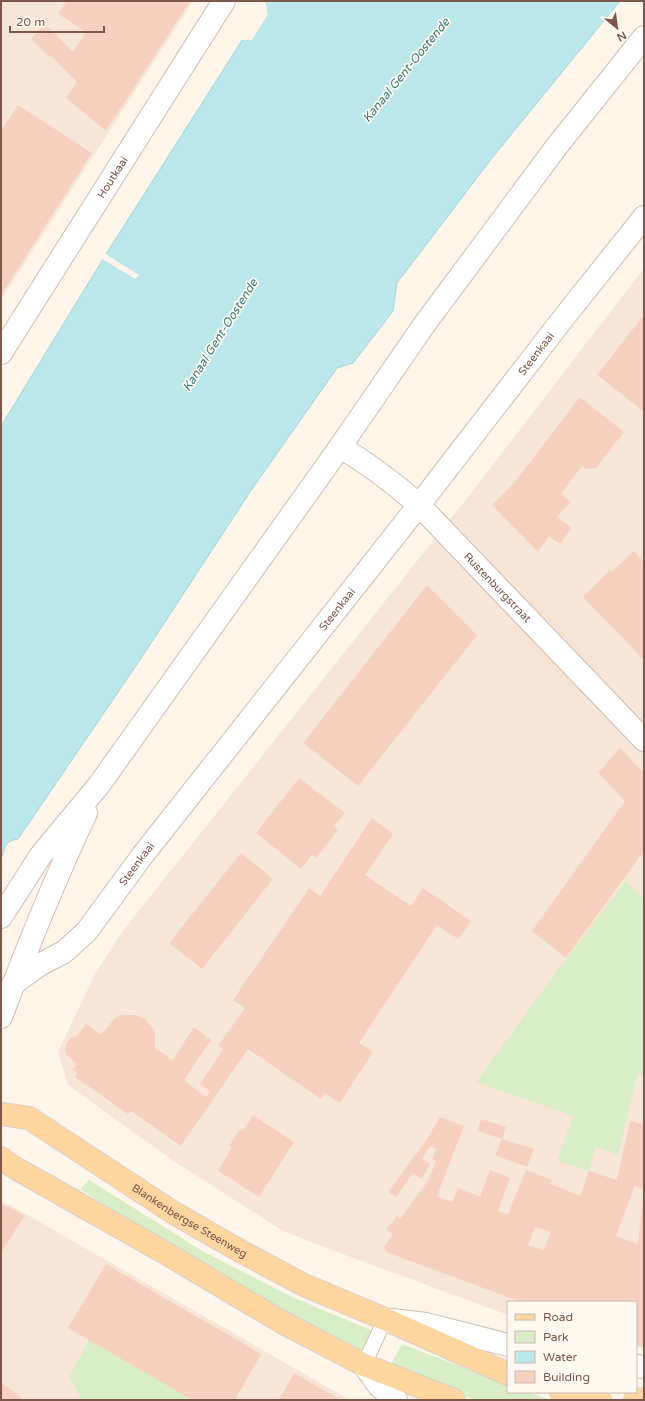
<svg xmlns="http://www.w3.org/2000/svg" width="645" height="1401" font-family="'Varela Round',sans-serif">
<style>
.residential{fill:#f7e6d8}
.green{fill:#d9eec6}
.water{fill:#bce7eb;stroke:#a1d8dd}
.pier{fill:#fef5ea}
.building{fill:#f6d1bf;fill-rule:evenodd}
.lines{fill:none;stroke-linecap:round;stroke-linejoin:round}
.lane-casing{stroke:#d3bbae;stroke-width:16}
.street-casing{stroke:#d3bbae;stroke-width:24}
.primary-casing{stroke:#dbd0cc;stroke-width:24}
.lane{stroke:#fff;stroke-width:14}
.street{stroke:#fff;stroke-width:22}
.primary{stroke:#ffd5a0;stroke-width:22}
.labels{text-anchor:middle;stroke-width:3.5;stroke-linejoin:round;paint-order:stroke}
.street-label{font-size:11px;fill:#7d584a;stroke:#fff9f2}
.water-label{font-size:12px;font-style:italic;fill:#3b7c82;stroke:#fff9f2}
</style>
<rect width="100%" height="100%" fill="#fef5ea"/>
<path class="residential" d="M 1,1 L 193,1 L 1,300 Z
M 644,268 L 644,1347 L 636,1347 L 636,1302 L 508,1302 L 508,1315 L 345,1255 L 283,1231 L 172,1160 L 68,1085 L 58,1052 L 95,974 L 122,932 L 475,488 Z
M 1,1203 L 10,1205 L 350,1400 L 1,1400 Z"/>
<path class="green" d="M 626,881 L 644,899 L 644,1077 L 638,1073 L 618,1155 L 596,1147 L 589,1171 L 557,1161 L 573,1116 L 476,1082 L 553,976 Z
M 89,1180 L 204,1252 L 290,1296 L 375,1332 L 364,1358 L 183,1255 L 80,1189 Z
M 89,1340 L 192,1400 L 82,1400 L 69,1377 Z
M 402,1344 L 508,1384 L 508,1392 L 529,1392 L 550,1400 L 475,1400 L 389,1368 Z"/>
<path class="water" d="M 267,1 L 620,1 L 492,158 L 397,283 L 393,311 L 353,363 L 337,368 L 252,489 L 142,657 L 18,839 C 3,841 6,848 1,859 L 1,426 L 108,251 Z"/>
<path class="pier" d="M 265,1 L 268,14 L 252,40 L 240,40 Z
M 104,253 L 139,275 L 135,279 L 101,258 Z"/>
<path class="building" d="M 67,1 L 190,1 L 106,131 L 66,98 L 77,82 L 51,56 L 49,57 L 31,39 L 45,24 L 73,52 L 86,32 L 58,14 Z
M 18,105 L 92,153 L 1,295 L 1,130 Z
M 644,315 L 644,409 L 643,411 L 597,375 Z
M 580,397 L 624,432 L 596,468 L 586,469 L 582,466 L 561,494 L 571,502 L 557,517 L 572,528 L 560,544 L 549,536 L 538,552 L 492,505 L 514,483 Z
M 634,551 L 644,562 L 644,660 L 583,597 L 610,570 L 612,571 Z
M 427,585 L 477,635 L 358,786 L 303,743 Z
M 620,748 L 644,773 L 644,851 L 566,958 L 532,931 L 625,801 L 598,773 Z
M 299,778 L 345,813 L 334,826 L 338,830 L 316,858 L 312,855 L 301,869 L 256,833 Z
M 372,818 L 393,834 L 365,875 L 411,906 L 423,888 L 471,921 L 458,939 L 437,925 L 359,1043 L 373,1052 L 340,1103 L 325,1093 L 321,1099 L 248,1049 L 181,1146 L 131,1111 L 128,1114 L 75,1077 L 77,1073 L 72,1070 L 77,1064 L 66,1054 L 65,1048 L 67,1042 L 71,1038 L 77,1036 L 86,1024 L 101,1035 L 115,1018 L 122,1015 L 136,1015 L 146,1020 L 151,1026 L 155,1032 L 155,1048 L 169,1057 L 168,1058 L 172,1061 L 194,1027 L 211,1040 L 184,1080 L 206,1097 L 210,1091 L 200,1084 L 223,1049 L 218,1046 L 245,1008 L 233,1000 L 309,888 L 320,896 Z
M 241,853 L 273,879 L 202,969 L 169,943 Z
M 253,1115 L 294,1142 L 259,1197 L 218,1171 L 232,1148 L 229,1146 L 240,1129 L 243,1131 Z
M 440,1117 L 464,1126 L 437,1196 L 452,1202 L 458,1188 L 480,1197 L 490,1170 L 510,1178 L 498,1211 L 508,1214 L 526,1170 L 552,1180 L 551,1184 L 580,1196 L 589,1171 L 617,1180 L 630,1121 L 644,1124 L 644,1190 L 635,1186 L 616,1236 L 638,1244 L 643,1195 L 644,1195 L 644,1347 L 636,1346 L 636,1302 L 521,1302 L 386,1252 L 384,1247 L 393,1234 L 386,1230 L 397,1216 L 400,1219 L 428,1181 L 436,1161 L 432,1160 L 436,1149 L 430,1146 L 422,1159 L 430,1164 L 422,1179 L 413,1173 L 396,1197 L 388,1192 L 425,1142 ZM 535,1227 L 551,1232 L 543,1250 L 528,1245 Z
M 481,1119 L 506,1127 L 502,1139 L 477,1131 Z
M 502,1139 L 534,1149 L 527,1167 L 495,1155 Z
M 1,1204 L 25,1215 L 1,1253 Z
M 106,1264 L 261,1354 L 235,1400 L 192,1400 L 68,1328 Z
M 294,1373 L 341,1400 L 279,1400 Z
M 1,1382 L 24,1400 L 1,1400 Z"/>
<g class="lines">
<defs>
<path id="lane" d="M 364,1365 L 385,1319"/>
<g id="street">
<path id="s1" d="M 1,353 L 224,1"/>
<path id="s2" d="M 340,447 C 369,464 394,483 419,505 L 644,740"/>
<path d="M 1,917 L 41,855 L 99,785 L 340,447 L 424,325 L 557,146 L 644,37"/>
<path id="s3" d="M 13,984 L 39,965 L 64,952 L 87,931 L 142,856 L 419,505 L 565,316 L 644,217"/>
<path d="M 1,1017 C 27,948 55,879 86,813"/>
<path d="M 392,1320 L 426,1324 L 508,1345"/>
<path d="M 364,1365 L 379,1386 L 396,1400"/>
<path d="M 636,1366 L 644,1367"/>
</g>
<g id="primary">
<path id="s4" d="M 1,1114 L 29,1118 L 174,1213 L 242,1252 L 304,1285 L 385,1319 L 508,1374"/>
<path d="M 1,1158 L 3,1160 L 17,1169 L 162,1251 L 280,1321 L 364,1365 L 454,1400"/>
<path d="M 561,1392 L 600,1400"/>
<path d="M 635,1400 L 644,1399"/>
</g>
</defs>
<use href="#lane" class="lane-casing"/>
<use href="#street" class="street-casing"/>
<use href="#primary" class="primary-casing"/>
<use href="#lane" class="lane"/>
<use href="#street" class="street"/>
<use href="#primary" class="primary"/>
</g>
<g class="labels">
<g class="street-label">
<text dy="4" stroke="none"><textPath href="#s1" startOffset="208">Houtkaai</textPath></text>
<text dy="4" stroke="none"><textPath href="#s3" startOffset="823">Steenkaai</textPath></text>
<text dy="4" stroke="none"><textPath href="#s2" startOffset="212">Rustenburgstraat</textPath></text>
<text dy="4" stroke="none"><textPath href="#s3" startOffset="499">Steenkaai</textPath></text>
<text dy="4" stroke="none"><textPath href="#s3" startOffset="175">Steenkaai</textPath></text>
<text dy="4" stroke="none"><textPath href="#s4" startOffset="219">Blankenbergse Steenweg</textPath></text>
</g>
<g class="water-label">
<text transform="translate(406 70) rotate(-51)" y="4">Kanaal Gent-Oostende</text>
<text transform="translate(220 335) rotate(-58)" y="4">Kanaal Gent-Oostende</text>
</g>
</g>
<rect width="645" height="1401" fill="none" stroke="#7d584a" stroke-width="4"/>
<rect x="507" y="1301" width="130" height="92" fill="#fff9f2" stroke="#cbb9af"/>
<rect x="515" y="1314" width="20" height="6" fill="#ffd5a0" stroke="#cbb9af"/>
<text x="543" y="1321" font-size="12" fill="#7d584a">Road</text>
<rect x="515" y="1331" width="20" height="12" fill="#d9eec6" stroke="#cbb9af"/>
<text x="543" y="1341" font-size="12" fill="#7d584a">Park</text>
<rect x="515" y="1351" width="20" height="12" fill="#bce7eb" stroke="#cbb9af"/>
<text x="543" y="1361" font-size="12" fill="#7d584a">Water</text>
<rect x="515" y="1371" width="20" height="12" fill="#f6d1bf" stroke="#cbb9af"/>
<text x="543" y="1381" font-size="12" fill="#7d584a">Building</text>
<g transform="translate(617 28) rotate(151)" stroke="#fff9f2" stroke-width="3" paint-order="stroke">
<path d="M0-3L7 15L0 10L-7 15Z" fill="#7d584a"/>
<text y="-6" font-size="11" font-weight="bold" text-anchor="middle" fill="#7d584a">N</text>
</g>
<path d="M10 26v6h94v-6" fill="none" stroke="#7d584a" stroke-width="2"/>
<text x="16" y="26" font-size="12" fill="#7d584a" stroke="#fff9f2" stroke-width="3" paint-order="stroke">20 m</text>
</svg>
